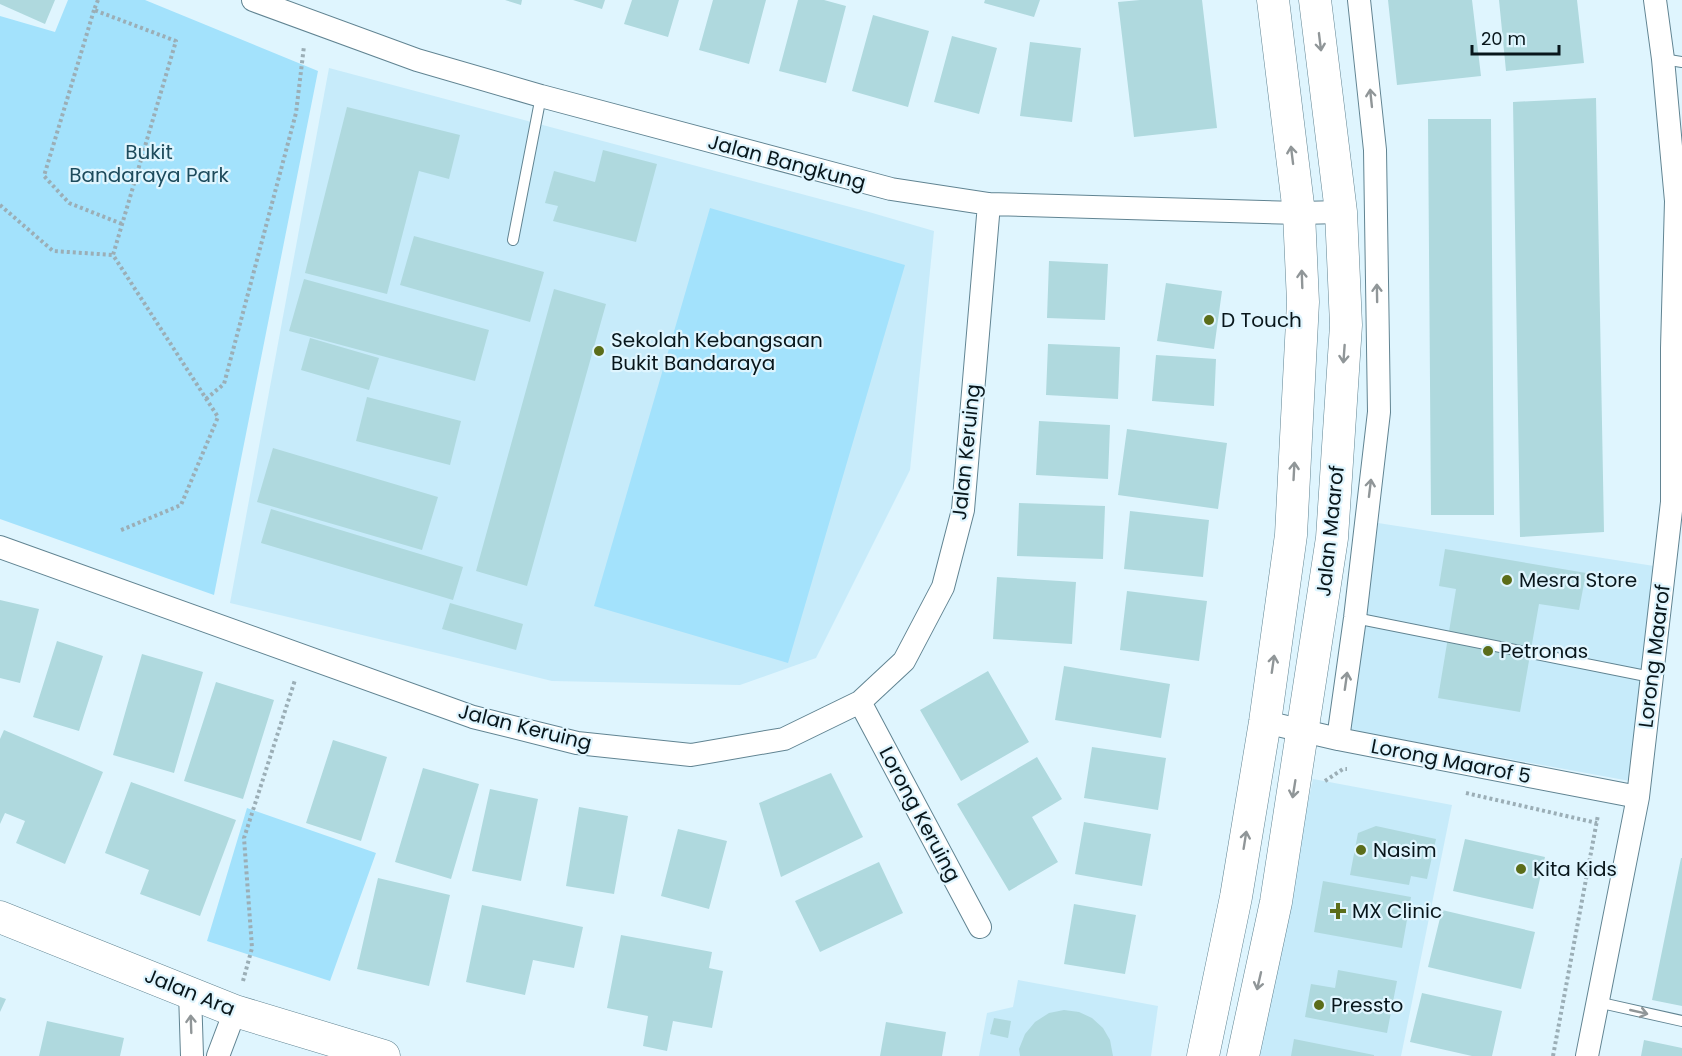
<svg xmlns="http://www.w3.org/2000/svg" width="1682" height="1056" font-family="Poppins,sans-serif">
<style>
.built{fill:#c7ebfa}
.green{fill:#a3e2fc}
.building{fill:#afd9de}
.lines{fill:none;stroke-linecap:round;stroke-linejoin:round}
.lane-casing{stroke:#618492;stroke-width:12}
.street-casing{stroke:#618492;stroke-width:24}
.secondary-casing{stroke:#618492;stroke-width:33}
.path{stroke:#9baeb6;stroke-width:4;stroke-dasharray:3 3;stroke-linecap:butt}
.lane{stroke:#fff;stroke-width:10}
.street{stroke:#fff;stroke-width:22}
.secondary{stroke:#fff;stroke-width:32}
.oneway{stroke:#909698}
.poi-dot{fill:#5b6d19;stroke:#dff5fe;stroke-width:2}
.labels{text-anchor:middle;stroke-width:4.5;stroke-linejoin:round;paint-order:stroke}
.park-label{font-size:20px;fill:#1d4b5c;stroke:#dff5fe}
.street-label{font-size:20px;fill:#08161b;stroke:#dff5fe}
.poi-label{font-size:20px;fill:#08161b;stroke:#dff5fe;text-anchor:start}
</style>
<rect width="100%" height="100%" fill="#dff5fe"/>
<path class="built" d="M 329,68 L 869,212 L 934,231 L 910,470 L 816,658 L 740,685 L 552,681 L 230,603 Z
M 1378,523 L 1654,566 L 1630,781 L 1350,730 Z
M 1313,779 L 1452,805 L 1401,1056 L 1253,1056 Z
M 1018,980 L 1158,1006 L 1151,1056 L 979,1056 L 987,1013 L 1013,1007 Z"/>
<path class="green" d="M 68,0 L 145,0 L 318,71 L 214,595 L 0,519 L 0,16 L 55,32 Z
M 710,208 L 905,265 L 788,663 L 594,606 Z
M 247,808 L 376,853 L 330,981 L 207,941 Z"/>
<path class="building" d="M 0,0 L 55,0 L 45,24 L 0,4 Z
M 505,0 L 522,0 L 521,5 Z
M 573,0 L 605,0 L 602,9 Z
M 632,0 L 679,0 L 668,37 L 624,24 Z
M 713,0 L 766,0 L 749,64 L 699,50 Z
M 798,0 L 824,0 L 846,6 L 826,83 L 779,71 Z
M 985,0 L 1040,0 L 1034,17 L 984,3 Z
M 1140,0 L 1202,0 L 1217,128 L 1134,137 L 1118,2 Z
M 1388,0 L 1472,0 L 1481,76 L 1397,85 Z
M 1499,0 L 1577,0 L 1584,63 L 1506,71 Z
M 873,15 L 929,31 L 908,107 L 852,91 Z
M 952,36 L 997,48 L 979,114 L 934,102 Z
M 1030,42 L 1081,48 L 1072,122 L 1020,116 Z
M 1596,98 L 1604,532 L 1520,537 L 1513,102 Z
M 347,107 L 460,135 L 449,179 L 419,171 L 387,294 L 305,273 Z
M 1428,119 L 1491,119 L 1494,515 L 1431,515 Z
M 603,150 L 657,164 L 636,242 L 553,221 L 558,206 L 545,203 L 554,171 L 595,182 Z
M 414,236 L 544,272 L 530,322 L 400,285 Z
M 1049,261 L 1108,264 L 1105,320 L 1047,318 Z
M 304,279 L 489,330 L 475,381 L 289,331 Z
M 1166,283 L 1222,291 L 1214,349 L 1157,341 Z
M 554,289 L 606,304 L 527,586 L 476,571 Z
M 310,338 L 379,358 L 369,390 L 301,370 Z
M 1048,344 L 1120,347 L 1118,399 L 1046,395 Z
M 1156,355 L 1216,359 L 1214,406 L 1152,401 Z
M 367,397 L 461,421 L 450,465 L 356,441 Z
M 1039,421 L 1110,425 L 1108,479 L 1036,475 Z
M 1127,429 L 1227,443 L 1218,509 L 1118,495 Z
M 273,448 L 438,497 L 422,550 L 257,502 Z
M 1019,503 L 1105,506 L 1103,559 L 1017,556 Z
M 271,509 L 463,567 L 453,600 L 261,543 Z
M 1130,511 L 1209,520 L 1203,577 L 1124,569 Z
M 1445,549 L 1586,573 L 1579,610 L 1539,604 L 1520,712 L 1438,698 L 1456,589 L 1439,586 Z
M 997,577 L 1076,582 L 1072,644 L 993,639 Z
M 1127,591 L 1207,601 L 1199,661 L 1120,650 Z
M 0,600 L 39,609 L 20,683 L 0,678 Z
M 450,603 L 523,624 L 516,650 L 442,629 Z
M 57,641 L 103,656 L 79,731 L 33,717 Z
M 142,654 L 203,672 L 174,773 L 113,755 Z
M 1064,666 L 1170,684 L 1161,738 L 1055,720 Z
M 988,671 L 1029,742 L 961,781 L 920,710 Z
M 216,682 L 274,700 L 243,799 L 184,781 Z
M 4,730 L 103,772 L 65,864 L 16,843 L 25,821 L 5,813 L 0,824 L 0,739 Z
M 333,740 L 387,757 L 361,841 L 306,823 Z
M 1092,747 L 1166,758 L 1158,810 L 1084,798 Z
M 1037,757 L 1062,799 L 1032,817 L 1058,862 L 1009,891 L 957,804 Z
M 423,768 L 479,784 L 451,879 L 395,862 Z
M 831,773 L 863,837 L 781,877 L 759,803 Z
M 131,782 L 236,820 L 200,916 L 140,894 L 149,870 L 105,853 Z
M 490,789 L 538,799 L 521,881 L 472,871 Z
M 579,807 L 628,816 L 614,894 L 566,886 Z
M 1084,822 L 1151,834 L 1142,886 L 1075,874 Z
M 1376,826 L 1436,839 L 1427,879 L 1411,876 L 1409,885 L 1350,875 L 1358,833 Z
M 678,829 L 727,841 L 709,909 L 661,896 Z
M 1465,839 L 1545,857 L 1533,909 L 1453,891 Z
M 1681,858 L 1682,858 L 1682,1006 L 1652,1000 Z
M 879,862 L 903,913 L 820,952 L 795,901 Z
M 378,878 L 450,895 L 429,986 L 357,969 Z
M 1323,881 L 1411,897 L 1402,948 L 1314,932 Z
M 1074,904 L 1136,915 L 1125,974 L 1064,964 Z
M 482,905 L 583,927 L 574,968 L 533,960 L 525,995 L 466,982 Z
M 1442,910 L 1535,932 L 1521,989 L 1428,967 Z
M 621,935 L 712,952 L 709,968 L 723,971 L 712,1028 L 673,1021 L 667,1051 L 643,1046 L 648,1016 L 607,1008 Z
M 1338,970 L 1397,981 L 1387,1033 L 1305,1017 L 1311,984 L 1335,988 Z
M 1422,993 L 1502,1011 L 1492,1056 L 1472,1056 L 1410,1042 Z
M 0,997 L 6,999 L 0,1012 Z
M 1064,1010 L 1079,1012 L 1092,1018 L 1103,1028 L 1110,1040 L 1113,1056 L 1020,1056 L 1019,1049 L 1025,1034 L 1035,1022 L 1049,1013 Z
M 994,1018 L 1011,1021 L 1008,1038 L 990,1034 Z
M 47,1021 L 124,1038 L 120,1056 L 39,1056 Z
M 886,1022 L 946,1032 L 942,1056 L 880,1056 Z
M 1294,1039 L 1374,1055 L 1374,1056 L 1291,1056 Z
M 1644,1040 L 1682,1048 L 1682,1056 L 1641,1056 Z"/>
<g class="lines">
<defs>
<path id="lane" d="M 1663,59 L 1682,62
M 513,240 L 541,96
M 1355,618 L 1651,677
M 1597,1002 L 1682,1021"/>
<path id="street" d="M 253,0 L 417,60 L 541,96 L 891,189 L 989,204 L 1299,213 L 1341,212
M 0,547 L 473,717 L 577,743 L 691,755 L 784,739 L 860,702 L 904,661 L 943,587 L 963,510 L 989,204
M 860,702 L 980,927
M 1265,722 L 1338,739 L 1638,797
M 1338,739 L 1355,618 L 1379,412 L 1375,150 L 1359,0
M 190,992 L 192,1056
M 218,1056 L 235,1011
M 1587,1056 L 1638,797 L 1672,502 L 1672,348 L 1676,201 L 1663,59 L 1655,0"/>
<path id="secondary" d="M 0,917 L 235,1011 L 384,1056
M 1203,1056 L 1236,897 L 1265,722 L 1291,535 L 1303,302 L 1299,213 L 1273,0
M 1243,1056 L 1276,902 L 1332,538 L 1346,325 L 1341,212 L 1315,0"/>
</defs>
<use href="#lane" class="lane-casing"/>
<use href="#street" class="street-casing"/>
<use href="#secondary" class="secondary-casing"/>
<path class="path" d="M 98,0 L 94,10 L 176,41 L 113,255 L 218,417 L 181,505 L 119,531
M 94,10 L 44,176 L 69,203 L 122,224
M 0,205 L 53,251 L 113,255
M 206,399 L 224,384 L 296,113 L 304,46
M 1325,781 L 1343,769 L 1347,769
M 1466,793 L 1597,823
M 243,981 L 252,948 L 244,838 L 295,680
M 1553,1056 L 1598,815"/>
<use href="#lane" class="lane"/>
<use href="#street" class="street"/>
<use href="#secondary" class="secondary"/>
</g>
<defs><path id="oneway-shaft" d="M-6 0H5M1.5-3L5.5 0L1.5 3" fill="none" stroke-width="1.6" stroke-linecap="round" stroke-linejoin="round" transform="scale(1.5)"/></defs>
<g class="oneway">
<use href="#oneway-shaft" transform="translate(1320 42) rotate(83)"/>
<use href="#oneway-shaft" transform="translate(1371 98) rotate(-96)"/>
<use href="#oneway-shaft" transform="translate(1292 155) rotate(-97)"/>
<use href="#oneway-shaft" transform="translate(1302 279) rotate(-92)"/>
<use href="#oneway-shaft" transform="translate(1377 293) rotate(-91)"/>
<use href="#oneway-shaft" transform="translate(1344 354) rotate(94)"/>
<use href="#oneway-shaft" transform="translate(1294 471) rotate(-87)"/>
<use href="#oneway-shaft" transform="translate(1370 488) rotate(-83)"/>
<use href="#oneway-shaft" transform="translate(1273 664) rotate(-82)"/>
<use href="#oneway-shaft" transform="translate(1346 681) rotate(-82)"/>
<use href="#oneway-shaft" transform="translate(1294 789) rotate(99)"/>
<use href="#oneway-shaft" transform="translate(1245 840) rotate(-81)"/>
<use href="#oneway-shaft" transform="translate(1259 981) rotate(103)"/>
<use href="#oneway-shaft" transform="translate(1639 1012) rotate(13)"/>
<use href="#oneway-shaft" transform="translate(191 1024) rotate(-92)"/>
</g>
<g class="poi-dot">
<circle cx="1209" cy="320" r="6"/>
<circle cx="599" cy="351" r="6"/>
<circle cx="1507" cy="580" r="6"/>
<circle cx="1488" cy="651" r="6"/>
<circle cx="1361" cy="850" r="6"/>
<circle cx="1521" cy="869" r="6"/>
<path d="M1335 902h6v6h6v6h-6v6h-6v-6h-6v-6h6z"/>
<circle cx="1319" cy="1005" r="6"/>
</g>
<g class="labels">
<g class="park-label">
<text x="149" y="159">Bukit<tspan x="149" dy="23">Bandaraya Park</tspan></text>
</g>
<g class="street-label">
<text transform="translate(787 162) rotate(15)" y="7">Jalan Bangkung</text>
<text transform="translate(966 452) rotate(-84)" y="7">Jalan Keruing</text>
<text transform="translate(1330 531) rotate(-84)" y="7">Jalan Maarof</text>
<text transform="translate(1654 656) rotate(-83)" y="7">Lorong Maarof</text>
<text transform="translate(525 727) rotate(14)" y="7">Jalan Keruing</text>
<text transform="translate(1451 761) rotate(11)" y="7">Lorong Maarof 5</text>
<text transform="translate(920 814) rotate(62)" y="7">Lorong Keruing</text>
<text transform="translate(190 992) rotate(22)" y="7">Jalan Ara</text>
</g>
<g class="poi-label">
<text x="1221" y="327">D Touch</text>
<text x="611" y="347">Sekolah Kebangsaan<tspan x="611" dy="23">Bukit Bandaraya</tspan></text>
<text x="1519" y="587">Mesra Store</text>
<text x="1500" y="658">Petronas</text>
<text x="1373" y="857">Nasim</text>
<text x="1533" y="876">Kita Kids</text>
<text x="1352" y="918">MX Clinic</text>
<text x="1331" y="1012">Pressto</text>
</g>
</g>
<path d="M1472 45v9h87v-9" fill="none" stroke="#08161b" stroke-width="3"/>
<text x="1481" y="45" font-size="18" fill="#08161b" stroke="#dff5fe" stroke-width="4.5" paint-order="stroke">20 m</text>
</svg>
